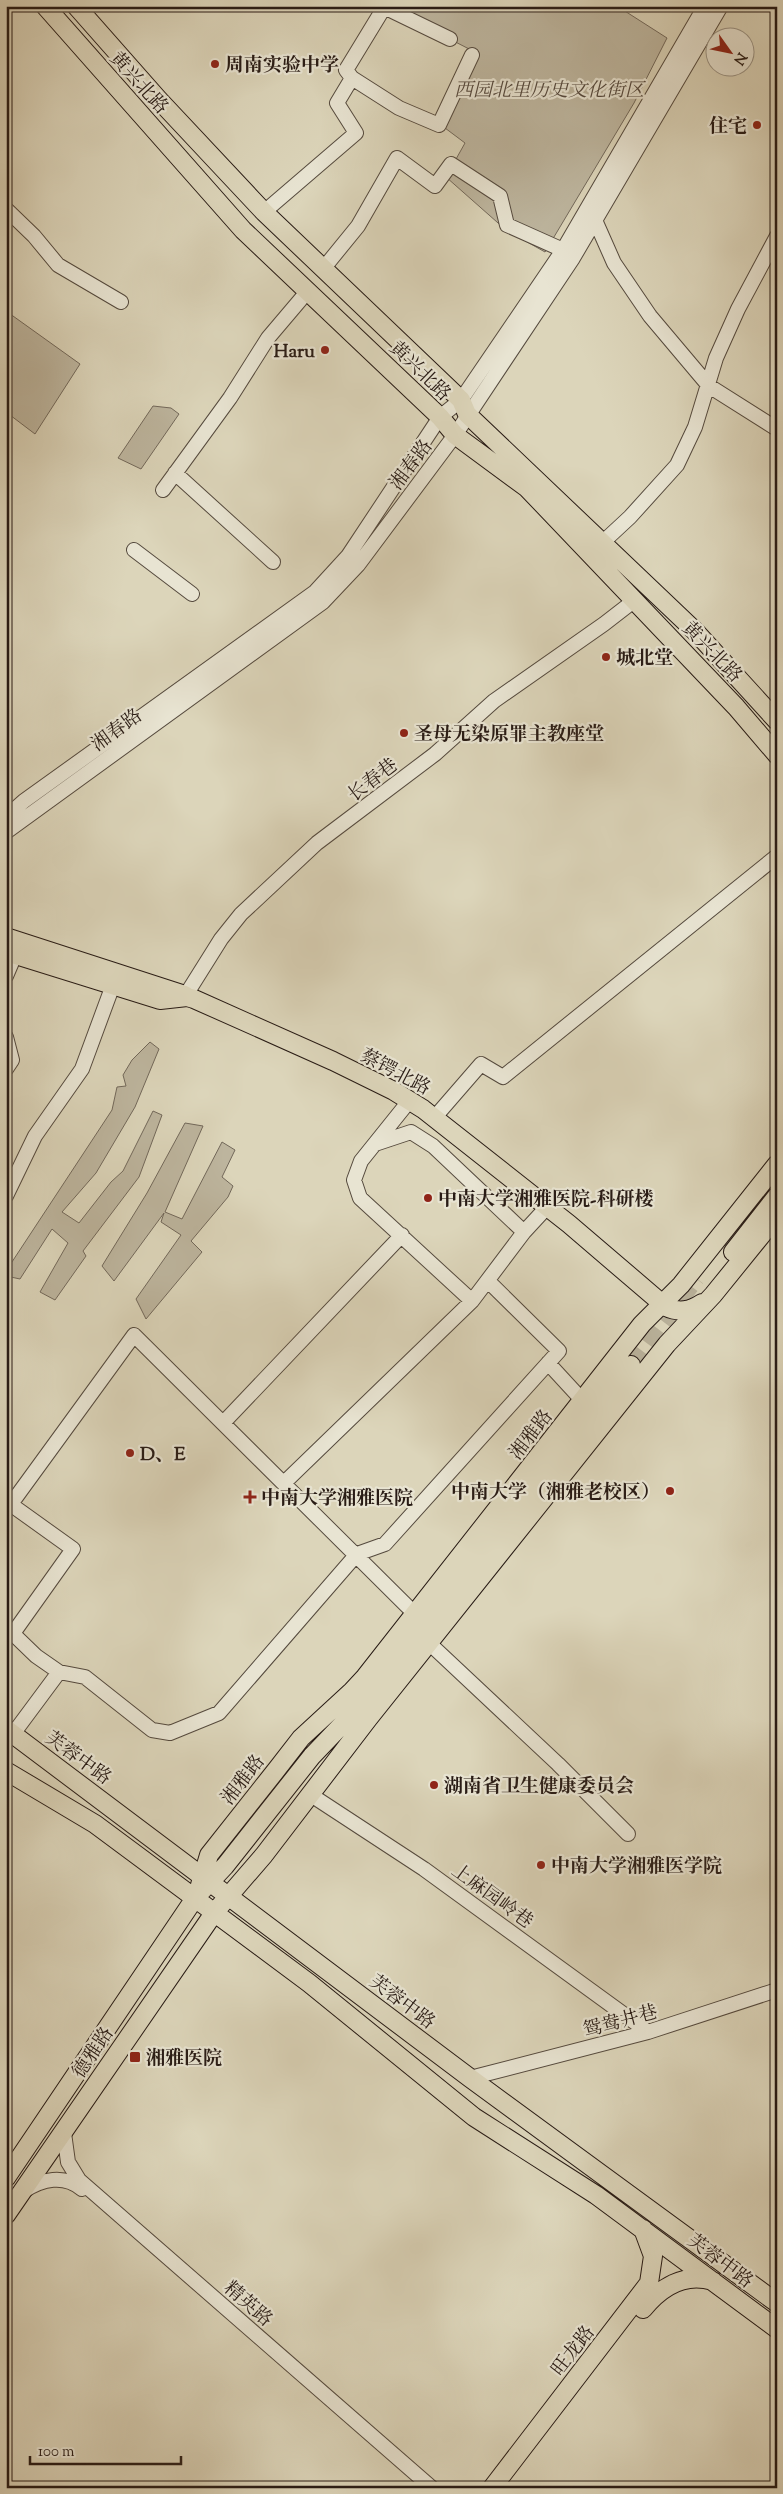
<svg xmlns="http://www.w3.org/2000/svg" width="783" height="2494" font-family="'Sorts Mill Goudy','Noto Serif SC',serif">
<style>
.green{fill:#bdb59e;stroke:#72685a}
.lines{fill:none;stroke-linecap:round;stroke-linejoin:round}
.major-tunnel{stroke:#b8b099;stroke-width:18;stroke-dasharray:18 9;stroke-linecap:butt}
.minor-casing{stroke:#554a3e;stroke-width:16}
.major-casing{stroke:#281b15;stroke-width:20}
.minor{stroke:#e8e4d2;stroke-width:14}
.major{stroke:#dcd5ba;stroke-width:18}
.poi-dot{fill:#8f2418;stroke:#e8e4d2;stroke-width:2}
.labels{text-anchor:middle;stroke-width:4.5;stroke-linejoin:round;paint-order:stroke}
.poi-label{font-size:19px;font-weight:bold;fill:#281b15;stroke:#e8e4d2;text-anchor:start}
.street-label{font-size:19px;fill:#281b15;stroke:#e8e4d2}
.park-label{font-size:19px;font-style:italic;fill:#55493e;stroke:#e8e4d2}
</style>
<rect width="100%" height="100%" fill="#dcd5ba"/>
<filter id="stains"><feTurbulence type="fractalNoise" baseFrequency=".004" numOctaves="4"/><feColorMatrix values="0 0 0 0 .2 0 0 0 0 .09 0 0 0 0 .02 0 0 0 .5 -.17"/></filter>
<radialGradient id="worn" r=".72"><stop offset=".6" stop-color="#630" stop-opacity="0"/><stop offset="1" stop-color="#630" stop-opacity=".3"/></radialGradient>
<path class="green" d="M 390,6 L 617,6 L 667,38 L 634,103 L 545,252 L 506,230 L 446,177 L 465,143 L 445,128 L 475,52 L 389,8 Z
M 6,311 L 80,364 L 35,434 L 6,412 Z
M 153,406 L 171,408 L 179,414 L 141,469 L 118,458 Z
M 150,1042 L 159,1049 L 135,1107 L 96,1173 L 62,1212 L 79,1223 L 111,1182 L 123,1171 L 153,1111 L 162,1115 L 139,1177 L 83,1251 L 86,1256 L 55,1300 L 40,1292 L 68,1243 L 52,1229 L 20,1279 L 6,1276 L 6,1271 L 112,1110 L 117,1087 L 126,1086 L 123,1075 L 132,1060 Z
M 185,1123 L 203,1126 L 165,1212 L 182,1219 L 222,1142 L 235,1150 L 222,1177 L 233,1186 L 228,1197 L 191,1241 L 202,1252 L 146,1319 L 136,1299 L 181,1235 L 161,1222 L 164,1213 L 114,1281 L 102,1266 L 147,1193 Z"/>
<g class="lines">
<path class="major-tunnel" d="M 631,1365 L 696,1278"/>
<defs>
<path id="minor" d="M 384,7 L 450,39
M 352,78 L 399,108 L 439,125 L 472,55
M 6,209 L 34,236 L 58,265 L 121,302
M 264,212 L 356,133 L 337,103 L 352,78 L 346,70 L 385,6
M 595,220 L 614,263 L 650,316 L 709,386 L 777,429
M 323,269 L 358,226 L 397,158 L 435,186 L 451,164 L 500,196 L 507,225 L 563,250
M 175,473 L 273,562
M 163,490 L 230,398 L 268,338 L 307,292
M 602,543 L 630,517 L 677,465 L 695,427 L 716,358 L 738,309 L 777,236
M 134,550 L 192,594
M 6,817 L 24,801 L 315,592 L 348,556 L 440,417 L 461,400 L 563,250 L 705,6
M 6,832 L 323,602 L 358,565 L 455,435 L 573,258 L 721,6
M 6,976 L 15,955
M 184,998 L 221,939 L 241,914 L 317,843 L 435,754 L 494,701 L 604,624 L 635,600
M 6,1037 L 12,1060 L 6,1069
M 410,1100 L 361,1161 L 354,1180 L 360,1198 L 472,1301
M 435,1117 L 481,1064 L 503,1077 L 777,856
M 375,1144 L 411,1132 L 433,1146 L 524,1232
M 6,1196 L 35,1136 L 82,1069 L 113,985
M 548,1363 L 583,1401
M 224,1422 L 402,1235
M 285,1482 L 472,1301 L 524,1232 L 548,1206
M 6,1501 L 73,1549 L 14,1632
M 11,1504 L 134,1335 L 415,1614
M 6,1627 L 36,1656 L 59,1672 L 85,1677 L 152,1730 L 170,1733 L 219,1713 L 357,1554 L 385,1544 L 559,1351 L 488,1281
M 429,1643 L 558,1764 L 628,1834
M 13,1734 L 59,1672
M 311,1795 L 424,1869 L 648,2032
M 470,2078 L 648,2032 L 777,1990
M 64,2133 L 68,2162 L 79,2180 L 432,2488
M 24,2191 C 42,2179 64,2174 82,2189"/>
<path id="major" d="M 45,6 L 243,230 L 440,417 L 455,435 L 527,488 L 736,707 L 777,755
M 76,6 L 159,100 L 264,212 L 461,400 L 467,414 L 695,631 L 777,721
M 6,937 L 185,995
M 6,952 L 160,1000 L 187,997 L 194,999 L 333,1061 L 394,1091 L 423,1109 L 569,1224 L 666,1307 C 679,1313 690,1311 702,1303
M 733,1252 L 777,1196
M 6,1729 L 470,2078 L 777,2303
M 6,1771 L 95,1824 L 309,1983 L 474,2117 L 596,2195 L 777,2329
M 200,1885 L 209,1855 L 277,1769 L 301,1738 L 352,1691 L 365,1677 L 642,1324 L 681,1285 L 777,1164
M 6,2178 L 195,1898 L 225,1866 L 312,1756 L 355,1711 L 631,1365
M 6,2215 L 214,1913 L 264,1855 L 368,1719 L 667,1344 L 713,1295 L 777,1216
M 643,2309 C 660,2288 684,2272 713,2281
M 492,2488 L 649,2283 L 653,2256 L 643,2229"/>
</defs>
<use href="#minor" class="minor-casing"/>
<use href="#major" class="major-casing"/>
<use href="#minor" class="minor"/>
<use href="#major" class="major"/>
</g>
<g class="poi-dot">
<circle cx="215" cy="64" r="5"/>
<circle cx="757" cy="125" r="5"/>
<circle cx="325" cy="350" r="5"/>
<circle cx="606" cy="657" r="5"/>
<circle cx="404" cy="733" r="5"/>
<circle cx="428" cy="1198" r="5"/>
<circle cx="130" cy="1453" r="5"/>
<circle cx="670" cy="1491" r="5"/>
<path d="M247.5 1489.5h5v5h5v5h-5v5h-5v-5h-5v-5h5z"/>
<circle cx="434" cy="1785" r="5"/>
<circle cx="541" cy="1865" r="5"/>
<rect x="129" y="2051" width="12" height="12" rx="2.5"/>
</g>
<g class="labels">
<g class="poi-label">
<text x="225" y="71">周南实验中学</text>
<text x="747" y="132" text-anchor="end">住宅</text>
<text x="315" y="357" text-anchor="end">Haru</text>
<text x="616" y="664">城北堂</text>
<text x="414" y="740">圣母无染原罪主教座堂</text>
<text x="438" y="1205">中南大学湘雅医院-科研楼</text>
<text x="140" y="1460">D、E</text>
<text x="660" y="1498" text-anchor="end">中南大学（湘雅老校区）</text>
<text x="261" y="1504">中南大学湘雅医院</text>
<text x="444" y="1792">湖南省卫生健康委员会</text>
<text x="551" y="1872">中南大学湘雅医学院</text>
<text x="146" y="2064">湘雅医院</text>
</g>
<g class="street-label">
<text transform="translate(140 82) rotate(48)" y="7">黄兴北路</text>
<text transform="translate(421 370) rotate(44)" y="7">黄兴北路</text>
<text transform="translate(410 464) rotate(-53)" y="7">湘春路</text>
<text transform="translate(713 651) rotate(46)" y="7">黄兴北路</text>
<text transform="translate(116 729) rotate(-36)" y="7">湘春路</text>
<text transform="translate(372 779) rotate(-38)" y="7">长春巷</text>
<text transform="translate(396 1071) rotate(28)" y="7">蔡锷北路</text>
<text transform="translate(530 1434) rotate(-52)" y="7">湘雅路</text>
<text transform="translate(79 1757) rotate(36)" y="7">芙蓉中路</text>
<text transform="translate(242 1779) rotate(-52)" y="7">湘雅路</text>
<text transform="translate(493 1895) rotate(36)" y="7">上麻园岭巷</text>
<text transform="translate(403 2001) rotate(37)" y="7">芙蓉中路</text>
<text transform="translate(620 2020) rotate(-15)" y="7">鸳鸯井巷</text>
<text transform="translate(92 2052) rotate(-56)" y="7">德雅路</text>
<text transform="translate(721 2260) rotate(37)" y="7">芙蓉中路</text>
<text transform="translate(249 2303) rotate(41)" y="7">精英路</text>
<text transform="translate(572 2350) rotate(-52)" y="7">旺龙路</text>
</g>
<g class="park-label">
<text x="549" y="96">西园北里历史文化街区</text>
</g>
</g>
<rect width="783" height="2494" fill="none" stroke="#dcd5ba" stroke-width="25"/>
<rect x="8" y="8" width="768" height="2479" fill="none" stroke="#281b15" stroke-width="2.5"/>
<rect x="12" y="12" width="758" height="2469" fill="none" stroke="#281b15"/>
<g transform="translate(730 52) rotate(123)"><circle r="24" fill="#e8e4d2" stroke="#9b9486"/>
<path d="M0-4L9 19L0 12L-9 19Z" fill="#8f2418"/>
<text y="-8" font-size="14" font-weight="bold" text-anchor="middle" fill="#281b15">N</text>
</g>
<path d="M30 2456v8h151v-8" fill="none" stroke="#281b15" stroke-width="2.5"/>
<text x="38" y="2456" font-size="15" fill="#281b15" stroke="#e8e4d2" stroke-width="4" paint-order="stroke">100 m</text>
<rect width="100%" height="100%" filter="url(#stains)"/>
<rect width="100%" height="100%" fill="url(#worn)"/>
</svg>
